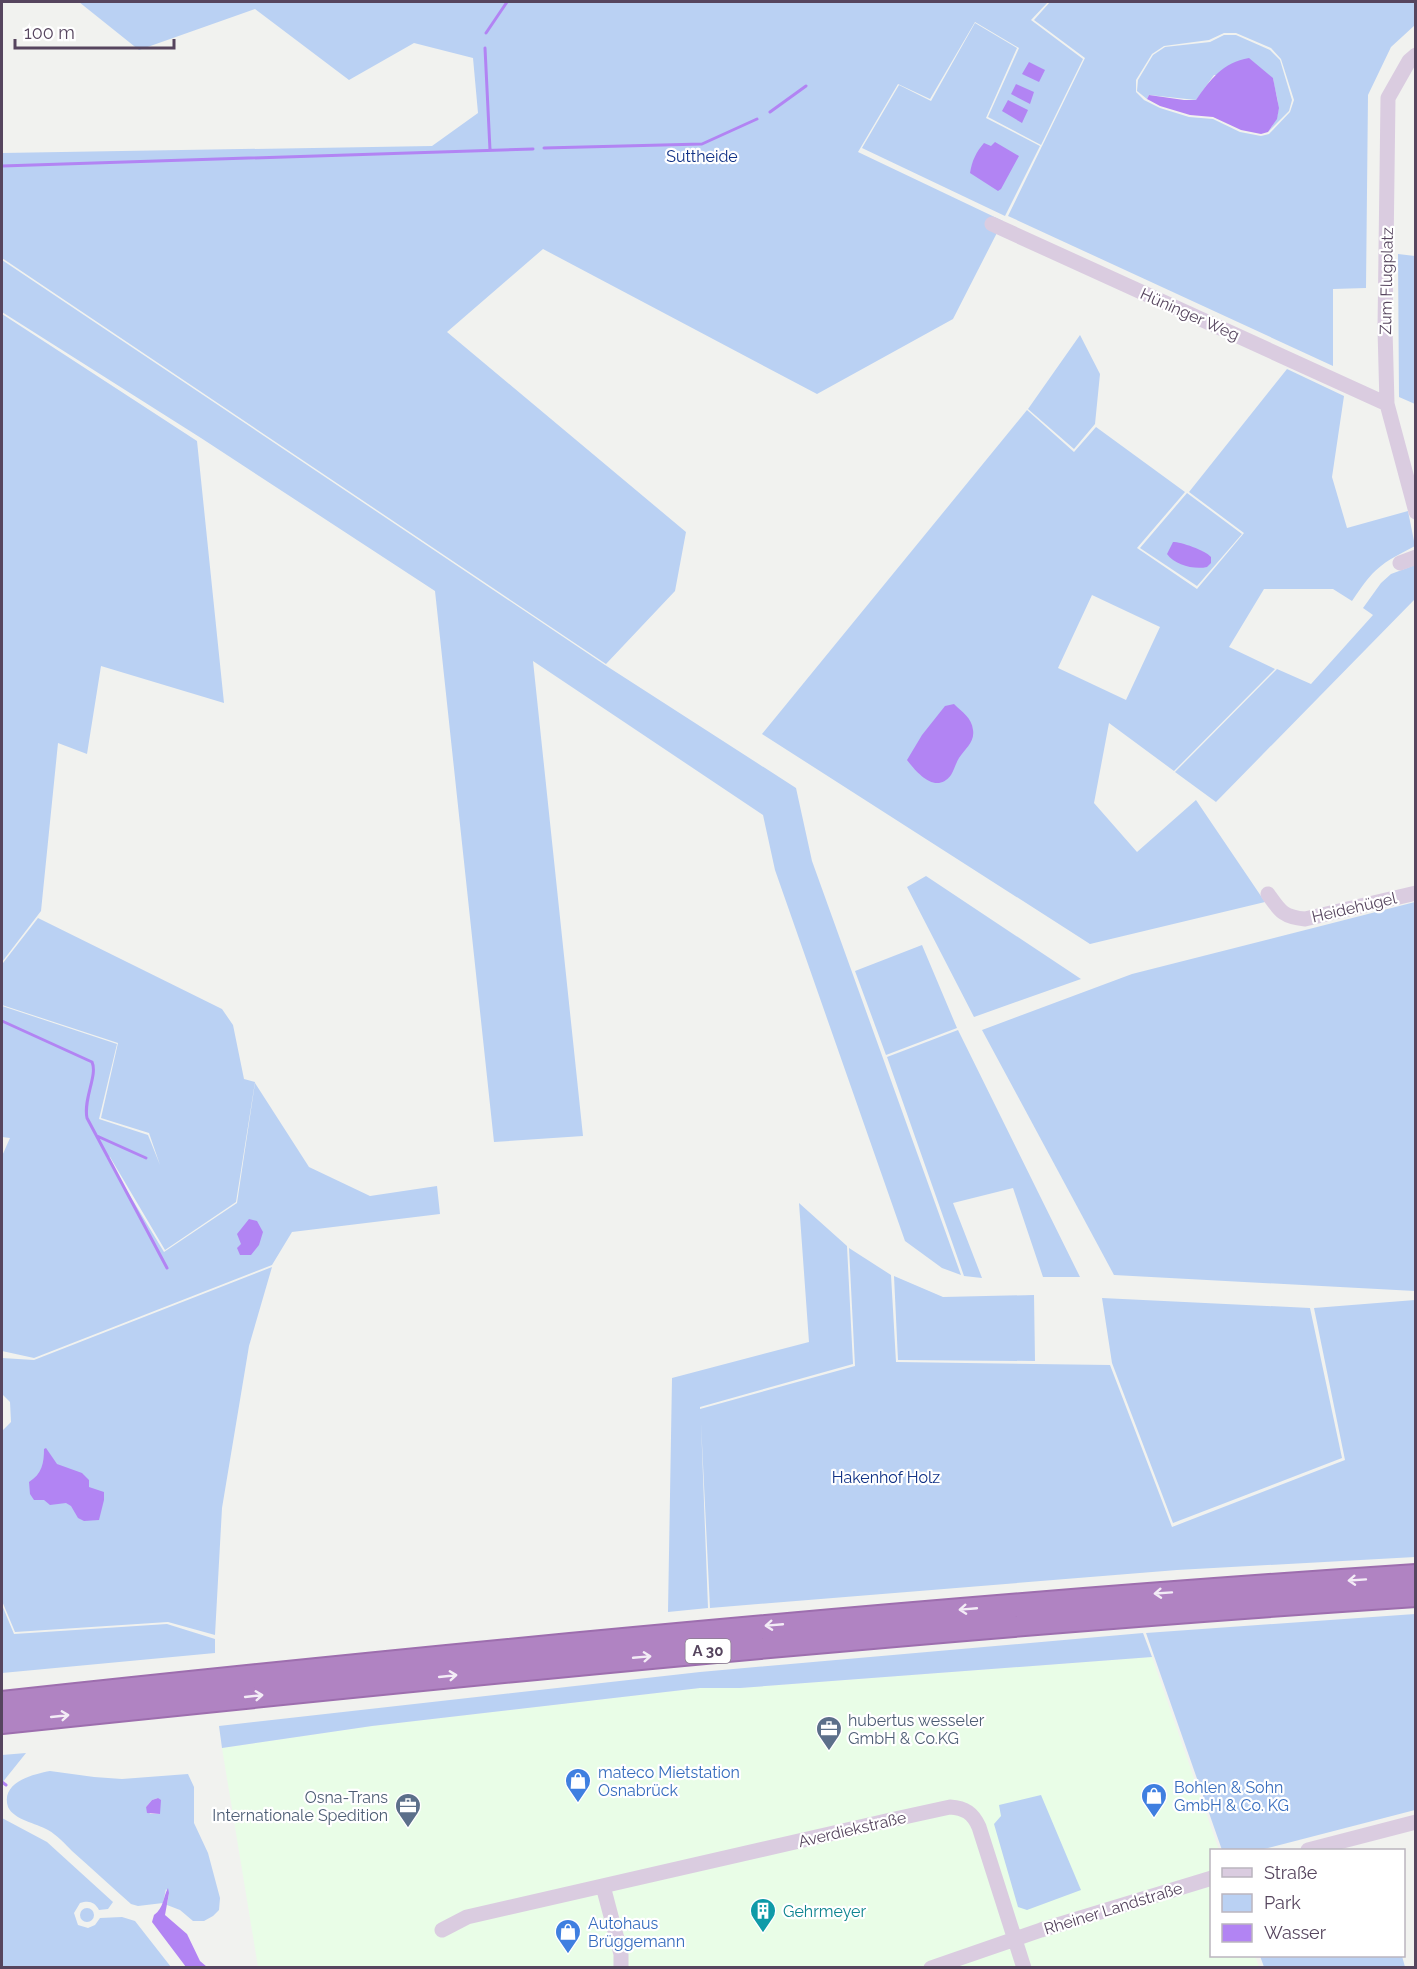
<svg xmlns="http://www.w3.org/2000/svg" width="1417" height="1969" font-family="Raleway,sans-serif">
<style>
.commercial{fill:#e9fde7}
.green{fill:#bad1f3;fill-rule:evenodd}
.water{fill:#b284f3}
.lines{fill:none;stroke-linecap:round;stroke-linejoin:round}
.stream{stroke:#b284f3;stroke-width:3}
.highway-casing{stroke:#9d6eae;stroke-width:26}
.minor{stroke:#dacce0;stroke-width:15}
.highway{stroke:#b083c2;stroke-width:22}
.oneway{stroke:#f3ecf6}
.labels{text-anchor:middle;stroke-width:4.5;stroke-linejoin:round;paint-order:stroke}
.shield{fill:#fff;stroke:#897d8e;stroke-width:1.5}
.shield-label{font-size:15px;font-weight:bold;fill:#56455e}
.park-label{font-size:16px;fill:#103286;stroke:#fff}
.street-label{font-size:16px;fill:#56455e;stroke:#fff}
.service-label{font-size:16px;fill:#4e5e75;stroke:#fff;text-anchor:start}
.shop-label{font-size:16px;fill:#366cbe;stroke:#fff;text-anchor:start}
.culture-label{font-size:16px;fill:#0d838f;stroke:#fff;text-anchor:start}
</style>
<rect width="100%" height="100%" fill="#f1f2ef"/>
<path class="commercial" d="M 1152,1657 L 1219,1850 L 1212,1850 L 1212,1956 L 1255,1956 L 1259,1967 L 258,1967 L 222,1748 L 372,1726 L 700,1688 L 740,1688 Z"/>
<path class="green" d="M 79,2 L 1048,2 L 1031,20 L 1083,59 L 1041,145 L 988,117 L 1019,48 L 975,22 L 930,99 L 898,84 L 858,152 L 1003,221 L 953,319 L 817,394 L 543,249 L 447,332 L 686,532 L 675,591 L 606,664 L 2,258 L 2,153 L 432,146 L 478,113 L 473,58 L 414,43 L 349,80 L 255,9 L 139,50 Z
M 1050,2 L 1415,2 L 1415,25 L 1391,47 L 1368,95 L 1366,288 L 1333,289 L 1333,366 L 1008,216 L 1085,58 L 1034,20 ZM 1224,33 L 1236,33 L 1271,48 L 1281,59 L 1294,100 L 1290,112 L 1269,134 L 1261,136 L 1240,132 L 1213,119 L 1189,117 L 1160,108 L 1144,100 L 1136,92 L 1136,80 L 1152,54 L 1164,46 L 1209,40 Z
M 975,23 L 1017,48 L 986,118 L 1040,146 L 1005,216 L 862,148 L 899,85 L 931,101 Z
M 1224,35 L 1236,35 L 1270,50 L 1280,60 L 1292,100 L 1289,111 L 1268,132 C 1285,109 1277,104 1273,78 L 1214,75 L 1196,100 L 1149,95 L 1147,99 L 1137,91 L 1138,80 L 1153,55 L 1165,47 L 1210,42 Z
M 1398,254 L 1415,256 L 1415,404 L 1399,397 Z
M 2,260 L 605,665 L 796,788 L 812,861 L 961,1275 L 942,1268 L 905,1241 L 775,870 L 763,815 L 533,661 L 583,1136 L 494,1142 L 435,591 L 201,438 L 2,312 Z
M 2,314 L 197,441 L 224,703 L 101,666 L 87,754 L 58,743 L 41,911 L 2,962 Z
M 1080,335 L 1100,374 L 1095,424 L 1074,449 L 1028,409 Z
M 1287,369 L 1344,396 L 1332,477 L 1347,528 L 1408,511 L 1415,546 C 1380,564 1374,568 1352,601 L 1333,589 L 1264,589 L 1229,647 L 1275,669 L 1174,771 L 1109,723 L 1094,803 L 1137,852 L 1196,800 L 1265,902 L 1090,944 L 762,734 L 1027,410 L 1074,452 L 1096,427 L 1185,492 L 1137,548 L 1197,589 L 1244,533 L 1189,492 ZM 1092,595 L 1160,627 L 1126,700 L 1058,668 Z
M 1187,493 L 1242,534 L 1197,586 L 1140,548 Z
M 1415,565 L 1415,599 L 1216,802 L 1175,772 L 1277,669 L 1311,684 L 1373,615 L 1363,608 L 1381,583 L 1391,574 Z
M 926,876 L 1081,979 L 974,1017 L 907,887 Z
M 1415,902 L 1415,1291 L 1114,1275 L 982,1030 L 1132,974 Z
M 38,918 L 222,1009 L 233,1025 L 244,1079 L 255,1082 L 236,1202 L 165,1250 L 110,1157 L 106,1156 L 164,1252 L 237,1203 L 255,1083 L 309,1167 L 370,1196 L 437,1186 L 440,1214 L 292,1232 L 272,1265 L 34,1358 L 2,1351 L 2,1156 L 10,1138 L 2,1137 L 2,1006 L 117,1044 L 99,1119 L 148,1135 L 160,1165 L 149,1133 L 101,1118 L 118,1043 L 2,1005 L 3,963 Z
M 922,945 L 957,1028 L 886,1055 L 855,971 Z
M 958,1030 L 1080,1277 L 1043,1277 L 1013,1188 L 953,1203 L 982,1278 L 964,1276 L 887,1057 Z
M 799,1203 L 847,1246 L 853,1364 L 700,1407 L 700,1409 L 855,1366 L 849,1248 L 891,1275 L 896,1362 L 1110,1365 L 1172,1527 L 1345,1460 L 1314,1308 L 1415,1300 L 1415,1557 L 1177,1570 L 710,1608 L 701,1423 L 708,1608 L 668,1612 L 672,1378 L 809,1342 Z
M 272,1267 L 249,1346 L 222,1508 L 215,1635 L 168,1622 L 15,1632 L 2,1601 L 2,1431 L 11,1422 L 10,1402 L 2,1394 L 2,1358 L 34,1360 Z
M 894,1276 L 943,1297 L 1034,1295 L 1035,1361 L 898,1360 Z
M 1102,1298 L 1310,1308 L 1342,1458 L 1173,1523 L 1112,1363 Z
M 2,1605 L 14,1634 L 167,1624 L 215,1639 L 215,1653 L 2,1673 Z
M 1415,1614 L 1415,1810 L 1260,1850 L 1222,1850 L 1146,1633 Z
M 1143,1633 L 1152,1657 L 740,1688 L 700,1688 L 372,1726 L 222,1748 L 219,1726 L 700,1672 Z
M 26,1753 L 2,1783 L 2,1755 Z
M 50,1771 L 94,1777 L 122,1779 L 188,1774 L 194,1787 L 194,1823 L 208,1853 L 220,1898 L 219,1910 L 213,1916 L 204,1921 L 193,1921 L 180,1910 L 167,1905 L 169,1893 L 166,1889 L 163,1903 L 138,1906 L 131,1904 C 111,1886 92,1869 72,1851 C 65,1844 57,1835 48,1830 C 36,1823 14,1820 8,1807 C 0,1782 34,1774 50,1771 ZM 158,1798 L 160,1814 L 150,1814 L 146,1807 L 152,1800 Z
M 1041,1795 L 1081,1890 L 1027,1910 L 1018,1907 L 994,1824 L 1001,1816 L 999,1805 Z
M 2,1818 L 47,1842 L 113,1902 L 108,1909 L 99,1910 C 95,1902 89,1900 80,1903 L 74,1913 L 78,1925 L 88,1928 L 95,1925 L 100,1918 L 122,1917 L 135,1921 L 171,1967 L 2,1967 Z
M80 1915a7 7 0 1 1 14 0a7 7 0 1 1-14 0Z
M 1260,1956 L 1402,1956 L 1405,1967 L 1264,1967 Z"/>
<path class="water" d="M 1249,58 L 1273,78 L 1279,108 L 1277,119 L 1268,132 L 1261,134 L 1241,130 L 1213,117 L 1190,115 L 1160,106 L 1147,99 L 1149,95 L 1184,100 L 1196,100 C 1210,80 1223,62 1249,58 Z
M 1029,62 L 1045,70 L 1039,82 L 1022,74 Z
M 1016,84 L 1034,92 L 1030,104 L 1011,94 Z
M 1008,100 L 1028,110 L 1022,123 L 1002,111 Z
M 995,142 L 1019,156 L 1001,189 L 998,191 L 970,173 C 972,161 976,152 984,143 L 991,146 Z
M 1173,542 C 1181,542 1205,550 1211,557 L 1211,563 L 1207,567 C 1194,570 1175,565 1167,554 Z
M 954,704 C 962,712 972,718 973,730 C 975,742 965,749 959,758 C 956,763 954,770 951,775 C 936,795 917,773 907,760 L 922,735 L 945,706 Z
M 249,1219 L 257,1221 L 263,1232 L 259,1245 L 251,1255 L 240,1255 L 237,1248 L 241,1244 L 237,1234 Z
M 46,1448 L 57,1464 L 82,1473 L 89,1480 L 89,1487 L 104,1492 L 104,1500 L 99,1520 L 84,1521 L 78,1518 L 71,1506 L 66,1503 L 50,1505 L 44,1500 L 34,1500 L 30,1494 L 29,1482 C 42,1474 44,1463 44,1449 Z
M 158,1798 L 161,1800 L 160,1814 L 147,1813 L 146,1807 L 152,1800 Z
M 168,1888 L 169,1893 L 165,1915 L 187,1934 L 200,1961 L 207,1967 L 186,1967 L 152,1922 L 154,1915 C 164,1908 163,1897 168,1888 Z"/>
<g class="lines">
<path class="stream" d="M 486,33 L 507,2
M 485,48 L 490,150
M 770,112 L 806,86
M 544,148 L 702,144 L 757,119
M 2,166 L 533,149
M 2,1021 L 92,1062 C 98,1075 83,1099 87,1118 L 167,1268
M 97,1136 L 146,1158
M 2,1782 L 6,1785"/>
<defs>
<path id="highway" d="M 2,1703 C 472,1652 943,1607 1416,1576
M 2,1722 C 472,1673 943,1626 1416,1595"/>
</defs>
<use href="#highway" class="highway-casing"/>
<path class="minor" d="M 1416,55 L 1409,61 L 1388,98 L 1385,329 L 1387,404 L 1416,512
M 992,224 L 1387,404
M 1400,563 L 1416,557
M 1268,894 C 1280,911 1283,917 1305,919 L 1416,893
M 1308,1850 L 1416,1822
M 603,1886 L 621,1954 L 621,1968
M 442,1930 L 467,1917 L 895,1819 L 950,1807 C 965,1808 973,1813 979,1827 L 1024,1968
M 931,1968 L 1041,1930 L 1212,1878"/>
<use href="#highway" class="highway"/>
</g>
<defs><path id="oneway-shaft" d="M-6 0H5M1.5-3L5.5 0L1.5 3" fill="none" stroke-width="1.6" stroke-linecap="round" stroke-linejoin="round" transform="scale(1.5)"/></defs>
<g class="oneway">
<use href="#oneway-shaft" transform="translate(1357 1580) rotate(176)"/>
<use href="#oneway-shaft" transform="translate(1163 1593) rotate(176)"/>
<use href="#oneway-shaft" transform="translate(968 1609) rotate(175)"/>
<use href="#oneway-shaft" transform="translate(774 1625) rotate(175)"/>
<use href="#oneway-shaft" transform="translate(642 1657) rotate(-5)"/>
<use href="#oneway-shaft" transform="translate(448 1676) rotate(-6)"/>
<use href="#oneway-shaft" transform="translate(254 1696) rotate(-6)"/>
<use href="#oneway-shaft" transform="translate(60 1716) rotate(-6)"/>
</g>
<defs>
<symbol id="office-pin" viewBox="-11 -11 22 30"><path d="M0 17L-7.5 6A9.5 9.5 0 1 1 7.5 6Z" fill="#5c6f8a" stroke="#fff"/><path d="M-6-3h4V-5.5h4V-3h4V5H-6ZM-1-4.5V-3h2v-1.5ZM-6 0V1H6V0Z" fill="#fff"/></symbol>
<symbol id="shop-pin" viewBox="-11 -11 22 30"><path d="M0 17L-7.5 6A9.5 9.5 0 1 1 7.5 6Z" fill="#3f7fe0" stroke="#fff"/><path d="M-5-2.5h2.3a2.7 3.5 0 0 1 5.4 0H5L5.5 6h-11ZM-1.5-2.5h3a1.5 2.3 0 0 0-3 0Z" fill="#fff"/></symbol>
<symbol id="building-pin" viewBox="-11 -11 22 30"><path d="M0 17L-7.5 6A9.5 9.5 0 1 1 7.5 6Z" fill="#0f9aa8" stroke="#fff"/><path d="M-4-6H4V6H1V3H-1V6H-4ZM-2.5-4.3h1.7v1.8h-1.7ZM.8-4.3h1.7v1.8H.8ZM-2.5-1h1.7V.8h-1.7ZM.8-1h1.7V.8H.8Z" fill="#fff"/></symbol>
</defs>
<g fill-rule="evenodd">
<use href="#office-pin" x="814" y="1714" width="30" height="40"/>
<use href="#shop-pin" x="563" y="1766" width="30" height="40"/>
<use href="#shop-pin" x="1139" y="1781" width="30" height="40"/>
<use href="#office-pin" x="393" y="1791" width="30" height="40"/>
<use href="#building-pin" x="748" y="1896" width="30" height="40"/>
<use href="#shop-pin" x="553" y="1917" width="30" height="40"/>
</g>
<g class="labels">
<rect class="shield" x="685.5" y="1639" width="45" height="24" rx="4.5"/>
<g class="shield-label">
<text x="708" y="1656">A 30</text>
</g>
<g class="park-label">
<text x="702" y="162">Suttheide</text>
<text x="886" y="1483">Hakenhof Holz</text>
</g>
<g class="street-label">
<text transform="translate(1386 281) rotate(-89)" y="6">Zum Flugplatz</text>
<text transform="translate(1190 314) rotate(24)" y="6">Hüninger Weg</text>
<text transform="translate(1354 907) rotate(-13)" y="6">Heidehügel</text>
<text transform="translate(852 1829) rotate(-13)" y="6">Averdiekstraße</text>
<text transform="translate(1113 1908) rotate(-17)" y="6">Rheiner Landstraße</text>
</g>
<g class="service-label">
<text x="848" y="1726">hubertus wesseler<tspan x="848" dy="18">GmbH &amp; Co.KG</tspan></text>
<text x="388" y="1803" text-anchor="end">Osna-Trans<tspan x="388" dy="18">Internationale Spedition</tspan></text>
</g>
<g class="shop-label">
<text x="598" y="1778">mateco Mietstation<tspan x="598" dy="18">Osnabrück</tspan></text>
<text x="1174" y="1793">Bohlen &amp; Sohn<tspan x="1174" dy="18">GmbH &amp; Co. KG</tspan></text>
<text x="588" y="1929">Autohaus<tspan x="588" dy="18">Brüggemann</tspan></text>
</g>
<g class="culture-label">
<text x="783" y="1917">Gehrmeyer</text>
</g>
</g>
<rect width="1417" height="1969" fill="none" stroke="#56455e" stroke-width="6"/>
<rect x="1210" y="1849" width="195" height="108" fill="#ffffff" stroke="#bbb5bf" stroke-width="1.5"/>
<rect x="1222" y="1868" width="30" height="9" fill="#dacce0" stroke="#bbb5bf" stroke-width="1.5"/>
<text x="1264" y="1879" font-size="18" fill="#56455e">Straße</text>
<rect x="1222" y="1894" width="30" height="18" fill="#bad1f3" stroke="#bbb5bf" stroke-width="1.5"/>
<text x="1264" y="1909" font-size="18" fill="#56455e">Park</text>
<rect x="1222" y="1924" width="30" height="18" fill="#b284f3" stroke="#bbb5bf" stroke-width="1.5"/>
<text x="1264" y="1939" font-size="18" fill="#56455e">Wasser</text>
<path d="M15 39v9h159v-9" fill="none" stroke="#56455e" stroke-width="3"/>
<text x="24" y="39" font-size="18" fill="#56455e" stroke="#ffffff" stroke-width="4.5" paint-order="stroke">100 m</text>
</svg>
